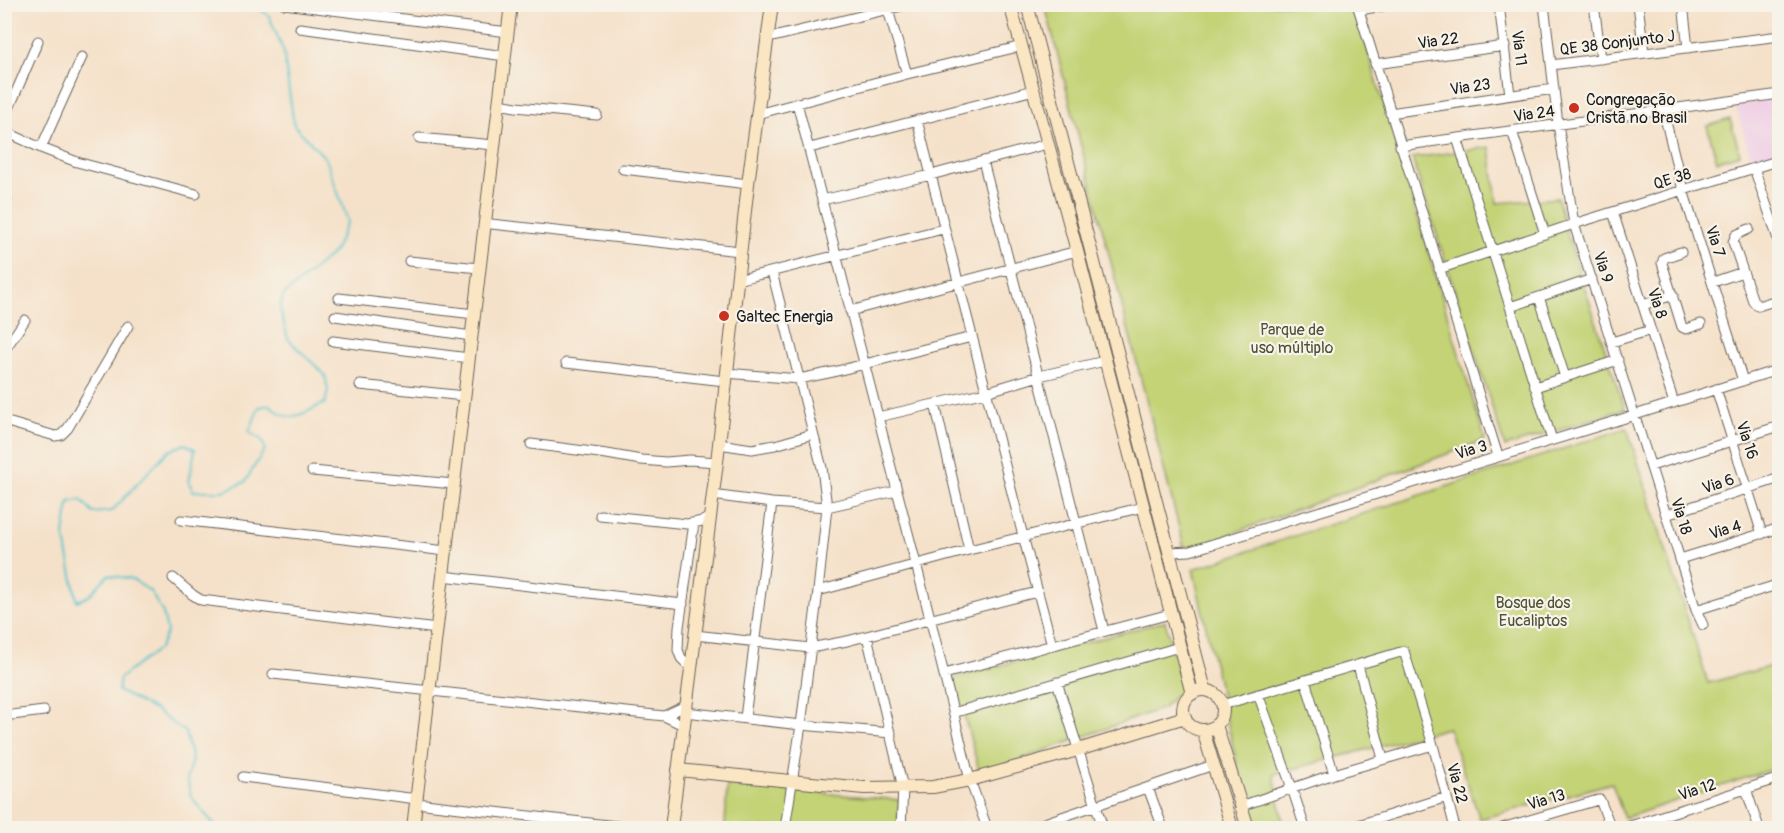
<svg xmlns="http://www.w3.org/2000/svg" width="1784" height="833" font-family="Pangolin,sans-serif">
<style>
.built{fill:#f0d0e5}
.green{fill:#c3d376;stroke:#707849;stroke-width:1.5}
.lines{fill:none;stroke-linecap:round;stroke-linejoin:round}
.stream{stroke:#53c1c9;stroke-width:2}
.street-casing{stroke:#686159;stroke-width:11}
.secondary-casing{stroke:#686159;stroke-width:14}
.street{stroke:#fff;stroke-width:9}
.secondary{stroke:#fbe6c4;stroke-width:12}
.poi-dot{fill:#c8321e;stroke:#f7f3e8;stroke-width:2}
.labels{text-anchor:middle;stroke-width:4.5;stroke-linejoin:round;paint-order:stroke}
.street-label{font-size:16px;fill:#1c1c1c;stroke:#f7f3e8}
.poi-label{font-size:16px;fill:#1c1c1c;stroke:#f7f3e8;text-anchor:start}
.park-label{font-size:16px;fill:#4e5337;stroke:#f7f3e8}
</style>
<rect width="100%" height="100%" fill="#f7f3e8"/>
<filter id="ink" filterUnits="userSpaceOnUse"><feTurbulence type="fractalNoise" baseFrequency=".0167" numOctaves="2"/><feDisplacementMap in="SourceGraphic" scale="12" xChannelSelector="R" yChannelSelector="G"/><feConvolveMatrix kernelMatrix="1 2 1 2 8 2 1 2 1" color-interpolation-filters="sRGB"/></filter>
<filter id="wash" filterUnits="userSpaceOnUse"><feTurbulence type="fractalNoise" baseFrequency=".008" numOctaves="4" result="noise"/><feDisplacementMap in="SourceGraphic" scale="24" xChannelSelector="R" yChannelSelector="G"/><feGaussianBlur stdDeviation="1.35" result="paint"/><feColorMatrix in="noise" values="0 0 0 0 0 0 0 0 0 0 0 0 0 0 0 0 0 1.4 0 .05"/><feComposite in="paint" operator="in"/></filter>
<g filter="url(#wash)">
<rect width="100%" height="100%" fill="#f5e1c9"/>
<path class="built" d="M 1769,100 L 1771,102 L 1779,129 L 1779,154 L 1752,161 L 1735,105 Z"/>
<path class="green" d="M 1045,5 L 1354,5 L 1485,440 L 1185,551 Z
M 1730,119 L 1740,154 L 1717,161 L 1707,126 Z
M 1490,147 L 1497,203 L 1558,198 L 1564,225 L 1625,409 L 1505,447 L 1412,158 Z
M 1627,428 L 1708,683 L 1779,664 L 1779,767 L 1624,818 L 1612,783 L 1480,819 L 1448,728 L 1274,774 L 1283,821 L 1250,823 L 1193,569 Z
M 1165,621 L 1182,689 L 1163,708 L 980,774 L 954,678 Z
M 727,785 L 900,800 L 897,828 L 725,828 Z"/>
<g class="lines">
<path class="stream" d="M 217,828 L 191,797 L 187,778 L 192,760 L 185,732 L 155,710 L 118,691 L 120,678 L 159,649 L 167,632 L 163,613 L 150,591 L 132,579 L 108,575 L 89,596 L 77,601 L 64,534 L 69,502 L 81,500 L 93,513 L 112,511 L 167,452 L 185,444 L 195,449 L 189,482 L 193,491 L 223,491 L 245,482 L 265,449 L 262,440 L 249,432 L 259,407 L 270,405 C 290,426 303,413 325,403 L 328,391 L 325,375 L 288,339 L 280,309 L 283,296 L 334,252 L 348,221 L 326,159 L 294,125 L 283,50 L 269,16 L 253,4"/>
</g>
</g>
<g filter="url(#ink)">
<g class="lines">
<defs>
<path id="street" d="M 284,4 L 508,32
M 1357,4 L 1498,456
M 1499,4 L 1510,95
M 1544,4 L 1558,124 L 1574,224 L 1696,610 L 1703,625
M 1594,4 L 1601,59
M 1638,4 L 1644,53
M 1683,4 L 1688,48
M 888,10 L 907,74
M 1359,10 L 1395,4
M 300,28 L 505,56
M 769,38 L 910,4
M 1375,64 L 1505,46
M 1551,65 L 1780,36
M 797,103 L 930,618 L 970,780 L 987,828
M 499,104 L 516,107 L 597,115
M 1663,110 L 1683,190 L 1743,381
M 1390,113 L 1554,89
M 757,114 L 907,74 L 1022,46
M 4,120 L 38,41
M 917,120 L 1023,536 L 1052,645
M 4,131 L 41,148 L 77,162 L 196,194
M 1512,131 L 1545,234
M 419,138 L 494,145
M 1457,138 L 1552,440
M 1400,146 L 1780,94
M 41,148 L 82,57
M 810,148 L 1034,90
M 983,161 L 1104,631
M 1754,168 L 1780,245
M 623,169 L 748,184
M 4,200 L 7,201
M 822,200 L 931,175 L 1047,144
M 1613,212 L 1674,403
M 491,224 L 740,251
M 1749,229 L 1736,235 L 1733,242 L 1753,301 L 1758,306 L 1774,301
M 1681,252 L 1664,258 L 1662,263 L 1682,327 L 1686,329 L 1701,324
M 409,261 L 479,268
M 1439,269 L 1574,224 L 1780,160
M 772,272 L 822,468 L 827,507 L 818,591 L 801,725 L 785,828
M 737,280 L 943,229
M 1713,282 L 1743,272
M 1539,297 L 1565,377
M 339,298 L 474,314
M 1643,305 L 1673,295
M 1510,307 L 1592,279
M 850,311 L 1077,251
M 335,316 L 471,336
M 333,341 L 469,358
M 1612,342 L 1651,330
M 4,351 L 25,320
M 566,363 L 725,381
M 726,373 L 799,379 L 833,372 L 972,337
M 360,385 L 464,396
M 1535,387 L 1618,360
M 1716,389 L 1762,534
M 935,404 L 969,550
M 878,417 L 986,392 L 1039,376 L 1105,361
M 4,421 L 55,436 L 61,435 L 68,428 L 128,326
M 531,444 L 607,454 L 641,460 L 666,462 L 690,460 L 717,462
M 719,444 L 752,449 L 775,445 L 813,434
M 1651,466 L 1780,426
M 312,471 L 454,484
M 712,495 L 772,503 L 827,507 L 896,491
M 600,515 L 687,524 L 703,521 L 709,517
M 1666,515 L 1780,478
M 181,520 L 446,551
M 1170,552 L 1190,551 L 1635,415 L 1780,369
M 1680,559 L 1780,528
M 443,576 L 683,604
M 173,578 L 193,595 L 201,600 L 437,629
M 818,591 L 969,550 L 1143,507
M 1696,610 L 1780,584
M 695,635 L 810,648 L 847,641 L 1037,592
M 867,636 L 903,788 L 901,828
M 1358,665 L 1383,759
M 690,667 L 681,658 L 678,650 L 679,627 L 694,523
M 273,674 L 664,716 L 683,725
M 944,674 L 1170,614
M 1305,680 L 1334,774
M 1057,682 L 1103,828
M 1258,694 L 1292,788 L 1305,828
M 1222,705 L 1404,651 L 1433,745 L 1455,828
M 685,712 L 801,725 L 891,733
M 953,713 L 1179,647
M 4,716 L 44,711
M 664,716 L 685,706
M 745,718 L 772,503
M 243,777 L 417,799
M 1148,788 L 1163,828
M 1746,789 L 1759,828
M 416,803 L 634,828
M 1241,806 L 1334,774 L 1433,745
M 1030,828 L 1213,765
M 1349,828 L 1447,797
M 1502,828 L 1598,800 L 1600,800 L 1611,828
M 1624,828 L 1780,778"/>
<path id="secondary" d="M 1010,4 L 1077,251 L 1192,694
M 1027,4 L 1205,690
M1183 710a20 20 0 1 1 40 0a20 20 0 1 1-40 0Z
M 1216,725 L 1248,828
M 1203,730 L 1232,828
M 678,770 L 864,788 L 933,787 L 970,780 L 1078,750 L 1185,717
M 413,828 L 511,4
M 671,828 L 717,462 L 748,184 L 772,4"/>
</defs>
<use href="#street" class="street-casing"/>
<use href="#secondary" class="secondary-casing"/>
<use href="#street" class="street"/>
<use href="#secondary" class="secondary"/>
</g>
</g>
<g class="poi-dot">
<circle cx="1574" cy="108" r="6"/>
<circle cx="724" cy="316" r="6"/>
</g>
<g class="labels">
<g class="street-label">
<text transform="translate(1438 40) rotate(-8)" y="6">Via 22</text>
<text transform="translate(1617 42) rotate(-7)" y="6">QE 38 Conjunto J</text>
<text transform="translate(1520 48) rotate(83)" y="6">Via 11</text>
<text transform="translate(1470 86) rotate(-8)" y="6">Via 23</text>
<text transform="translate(1534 113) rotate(-8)" y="6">Via 24</text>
<text transform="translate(1672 178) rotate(-17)" y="6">QE 38</text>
<text transform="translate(1716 241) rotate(72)" y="6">Via 7</text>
<text transform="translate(1604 267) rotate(72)" y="6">Via 9</text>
<text transform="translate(1658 303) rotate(72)" y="6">Via 8</text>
<text transform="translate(1748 440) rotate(72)" y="6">Via 16</text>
<text transform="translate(1471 449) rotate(-17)" y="6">Via 3</text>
<text transform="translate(1718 483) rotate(-18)" y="6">Via 6</text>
<text transform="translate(1682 516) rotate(73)" y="6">Via 18</text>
<text transform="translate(1725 529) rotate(-17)" y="6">Via 4</text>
<text transform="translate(1458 783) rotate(75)" y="6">Via 22</text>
<text transform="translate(1697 789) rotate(-18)" y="6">Via 12</text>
<text transform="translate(1546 799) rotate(-17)" y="6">Via 13</text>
</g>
<g class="poi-label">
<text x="1586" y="105">Congregação<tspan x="1586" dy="18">Cristã no Brasil</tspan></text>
<text x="736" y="322">Galtec Energia</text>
</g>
<g class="park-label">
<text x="1292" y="335">Parque de<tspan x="1292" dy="18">uso múltiplo</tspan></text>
<text x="1533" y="608">Bosque dos<tspan x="1533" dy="18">Eucaliptos</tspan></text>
</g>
</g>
<rect width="1784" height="833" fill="none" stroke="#f7f3e8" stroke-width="24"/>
</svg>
